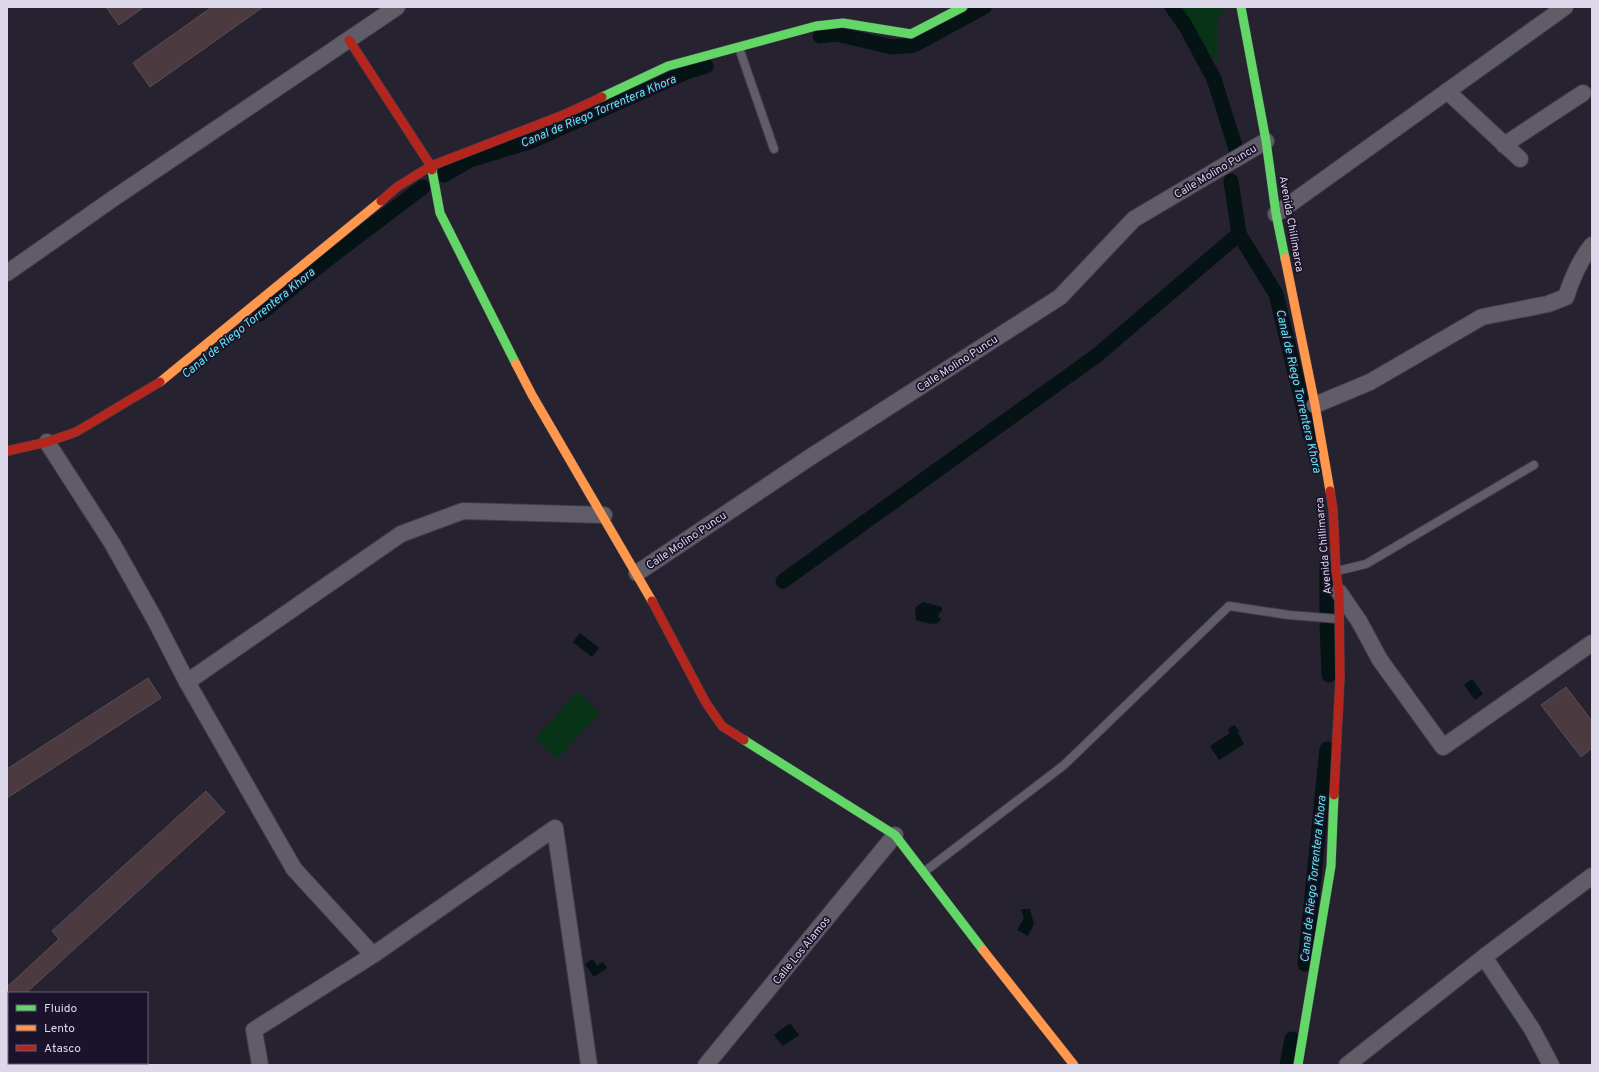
<svg xmlns="http://www.w3.org/2000/svg" width="1599" height="1072" font-family="Overpass,sans-serif">
<style>
.green{fill:#083317}
.water{fill:#051315}
.lines{fill:none;stroke-linecap:round;stroke-linejoin:round}
.canal{stroke:#051315;stroke-width:15}
.building{fill:#4b3a3f;stroke:#595055}
.lane-casing{stroke:#413d4a;stroke-width:10}
.street-casing{stroke:#413d4a;stroke-width:18}
.fast-casing{stroke:#413d4a;stroke-width:10}
.slow-casing{stroke:#413d4a;stroke-width:10}
.jam-casing{stroke:#413d4a;stroke-width:10}
.lane{stroke:#605d68;stroke-width:8}
.street{stroke:#605d68;stroke-width:16}
.fast{stroke:#63d668;stroke-width:9}
.slow{stroke:#ff974d;stroke-width:9}
.jam{stroke:#b3261e;stroke-width:9}
.labels{text-anchor:middle;stroke-width:3.5;stroke-linejoin:round;paint-order:stroke}
.street-label{font-size:11px;fill:#dcd8e9;stroke:#1b122b}
.water-label{font-size:12px;font-style:italic;fill:#5dedef;stroke:#1b122b}
</style>
<rect width="100%" height="100%" fill="#262230"/>
<path class="green" d="M 1178,7 L 1226,7 L 1217,22 L 1217,62 L 1206,50 Z
M 578,692 L 600,713 L 557,759 L 535,738 Z"/>
<path class="water" d="M 923,602 L 942,607 L 942,611 L 939,613 L 938,617 L 941,619 C 937,628 924,622 916,620 L 915,608 Z
M 580,633 L 599,648 L 592,657 L 573,642 Z
M 1472,679 L 1483,694 L 1475,700 L 1464,685 Z
M 1234,725 L 1239,731 L 1238,733 L 1244,744 L 1219,760 L 1210,746 L 1230,733 L 1228,729 Z
M 1021,909 L 1030,909 L 1034,924 L 1028,936 L 1017,930 L 1024,918 Z
M 593,959 L 597,966 L 603,962 L 607,968 L 594,977 L 585,964 Z
M 790,1023 L 799,1035 L 783,1046 L 774,1035 Z"/>
<g class="lines">
<path class="canal" d="M 1172,7 L 1185,25 L 1214,79 L 1236,149
M 820,36 L 836,34 L 892,47 L 914,45 L 984,7
M 444,175 L 470,160 L 532,141 L 689,71 L 706,66
M 1231,181 L 1239,234 L 1276,294 L 1310,435
M 260,314 L 324,262 L 423,187
M 1327,567 L 1327,611
M 783,581 L 1096,356 L 1239,234
M 1327,626 L 1329,675
M 1305,964 L 1327,749
M 1287,1065 L 1292,1039"/>
</g>
<path class="building" d="M 106,7 L 144,7 L 119,25 Z
M 212,7 L 263,7 L 150,87 L 133,63 Z
M 148,678 L 161,698 L 7,798 L 7,769 Z
M 1566,687 L 1592,721 L 1592,748 L 1581,757 L 1541,705 Z
M 206,791 L 225,812 L 26,993 L 7,993 L 7,987 L 59,939 L 52,931 Z"/>
<g class="lines">
<defs>
<path id="lane" d="M 739,48 L 774,149
M 1337,571 L 1366,564 L 1534,465
M 924,872 L 1064,765 L 1229,606 L 1289,615 L 1339,619"/>
<path id="street" d="M 1447,91 L 1520,159
M 1504,145 L 1583,93
M 1276,214 L 1565,7
M 7,273 L 114,198 L 397,7
M 1315,405 L 1370,382 L 1482,317 L 1548,304 L 1566,297 C 1572,278 1579,261 1592,245
M 47,442 L 112,543 L 154,618 L 187,682 L 294,869 L 373,955
M 637,573 L 812,456 L 1060,297 L 1134,219 L 1266,141
M 1339,592 L 1359,621 L 1380,660 L 1443,747 L 1592,643
M 187,682 L 401,534 L 463,511 L 604,515
M 1484,957 L 1532,1029 L 1551,1065
M 260,1065 L 254,1030 L 373,955 L 555,828 L 589,1065
M 706,1065 L 895,835
M 1347,1065 L 1484,957 L 1592,876"/>
<path id="fast" d="M 1241,7 L 1266,141 L 1276,214 L 1285,258
M 602,97 L 668,66 L 816,26 L 843,23 L 911,34 L 963,7
M 432,170 L 440,213 L 516,364
M 744,740 L 895,835 L 983,950
M 1298,1065 L 1331,866 L 1334,795"/>
<path id="slow" d="M 1285,258 L 1315,405 L 1330,491
M 516,364 L 532,395 L 652,601
M 160,382 L 381,201
M 983,950 L 1074,1065"/>
<path id="jam" d="M 349,40 L 431,166 L 432,170
M 381,201 L 397,187 L 431,166 L 563,115 L 602,97
M 7,451 L 47,442 L 76,432 L 160,382
M 1330,491 L 1333,509 L 1336,571 L 1339,592 L 1340,678 L 1334,795
M 652,601 L 706,703 L 722,726 L 744,740"/>
</defs>
<use href="#lane" class="lane-casing"/>
<use href="#street" class="street-casing"/>
<use href="#fast" class="fast-casing"/>
<use href="#slow" class="slow-casing"/>
<use href="#jam" class="jam-casing"/>
<use href="#lane" class="lane"/>
<use href="#street" class="street"/>
<use href="#fast" class="fast"/>
<use href="#slow" class="slow"/>
<use href="#jam" class="jam"/>
</g>
<g class="labels">
<g class="street-label">
<text transform="translate(1215 171) rotate(-31)" y="4">Calle Molino Puncu</text>
<text transform="translate(1292 224) rotate(80)" y="4">Avenida Chillimarca</text>
<text transform="translate(957 363) rotate(-33)" y="4">Calle Molino Puncu</text>
<text transform="translate(686 540) rotate(-34)" y="4">Calle Molino Puncu</text>
<text transform="translate(1323 546) rotate(-95)" y="4">Avenida Chillimarca</text>
<text transform="translate(801 950) rotate(-51)" y="4">Calle Los Alamos</text>
</g>
<g class="water-label">
<text transform="translate(598 111) rotate(-23)" y="4">Canal de Riego Torrentera Khora</text>
<text transform="translate(248 323) rotate(-39)" y="4">Canal de Riego Torrentera Khora</text>
<text transform="translate(1299 391) rotate(77)" y="4">Canal de Riego Torrentera Khora</text>
<text transform="translate(1313 879) rotate(-84)" y="4">Canal de Riego Torrentera Khora</text>
</g>
</g>
<rect width="1599" height="1072" fill="none" stroke="#dcd8e9" stroke-width="16"/>
<rect x="8" y="992" width="140" height="72" fill="#1b122b" stroke="#686177"/>
<rect x="16" y="1005" width="20" height="6" fill="#63d668" stroke="#686177"/>
<text x="44" y="1012" font-size="12" fill="#dcd8e9">Fluido</text>
<rect x="16" y="1025" width="20" height="6" fill="#ff974d" stroke="#686177"/>
<text x="44" y="1032" font-size="12" fill="#dcd8e9">Lento</text>
<rect x="16" y="1045" width="20" height="6" fill="#b3261e" stroke="#686177"/>
<text x="44" y="1052" font-size="12" fill="#dcd8e9">Atasco</text>
</svg>
